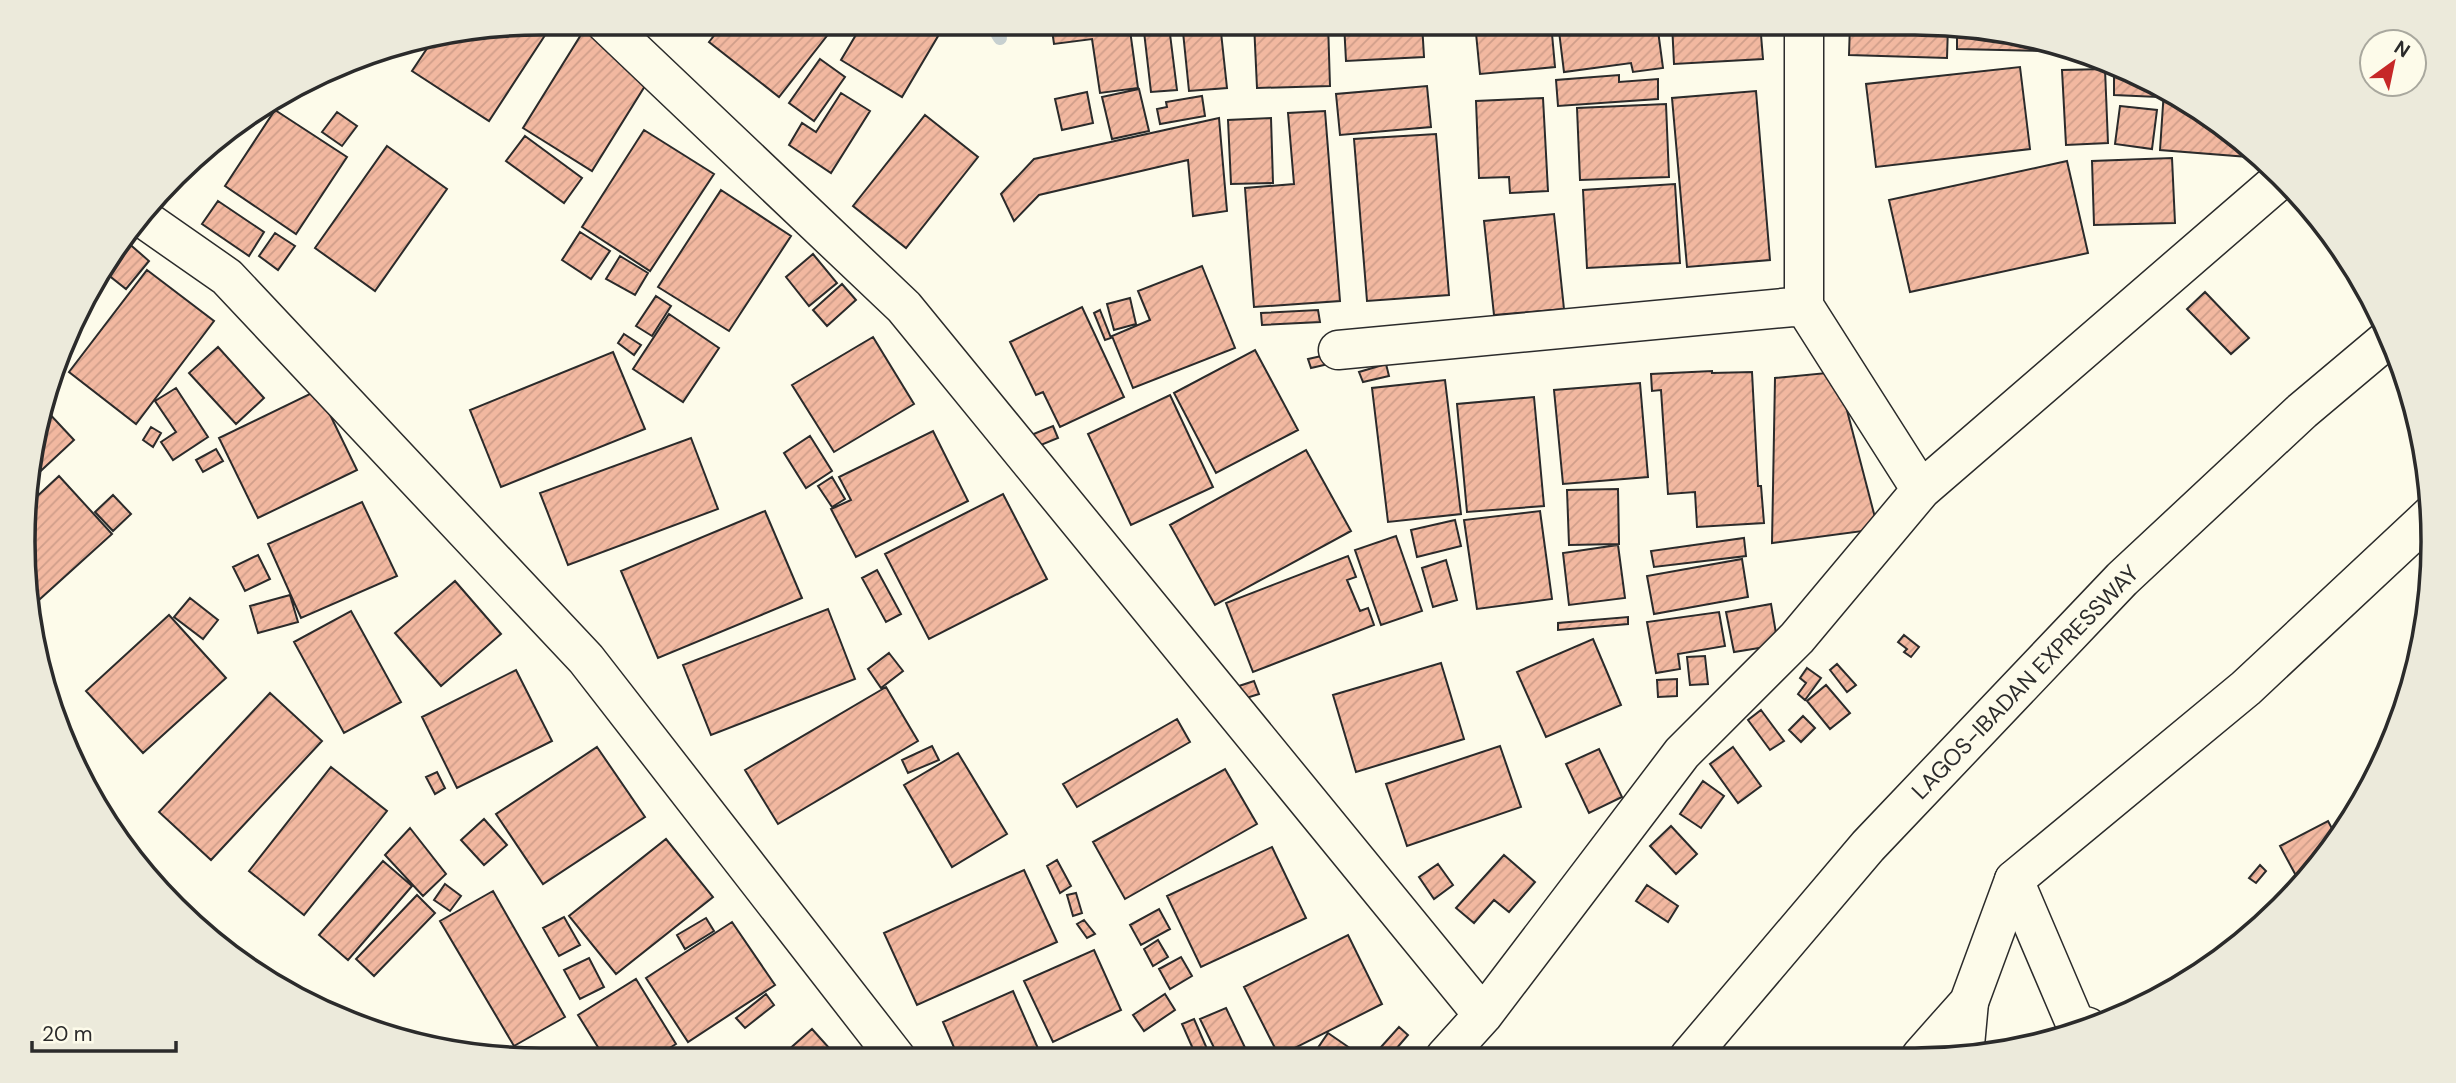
<svg xmlns="http://www.w3.org/2000/svg" width="2456" height="1083" font-family="'DM Sans',sans-serif">
<style>
.lines{fill:none;stroke-linecap:round;stroke-linejoin:round}
.stream{stroke:#c7d0d0;stroke-width:14}
.building{fill:url(#building-hatch);stroke:#2b2b2b;stroke-width:2}
.minor-casing{stroke:#2b2b2b;stroke-width:41}
.motorway-casing{stroke:#2b2b2b;stroke-width:41}
.minor{stroke:#fdfbea;stroke-width:38}
.motorway{stroke:#fdfbea;stroke-width:38}
.labels{text-anchor:middle;stroke-width:5;stroke-linejoin:round;paint-order:stroke}
.street-label{font-size:23px;fill:#2b2b2b;stroke:#fdfbea}
.rim{fill:none;stroke:#2b2b2b;stroke-width:3.5}
</style>
<defs>
<pattern id="building-hatch" width="6" height="6" patternUnits="userSpaceOnUse" patternTransform="scale(1.75)"><rect width="6" height="6" fill="#f2b8a0"/><path d="M-1 1l2-2M0 6l6-6M5 7l2-2" fill="none" stroke="#d09e8a"/></pattern>
</defs>
<rect width="100%" height="100%" fill="#fdfbea"/>
<g class="lines">
<path class="stream" d="M 991,23 L 1000,38"/>
</g>
<path class="building" d="M 542,23 L 553,23 L 489,121 L 412,71 L 432,41 Z
M 724,23 L 837,23 L 779,97 L 709,42 Z
M 863,23 L 939,23 L 944,26 L 902,97 L 841,60 Z
M 1051,23 L 1129,23 L 1138,88 L 1100,93 L 1092,39 L 1054,44 Z
M 1143,23 L 1220,23 L 1227,88 L 1189,91 L 1183,32 L 1170,34 L 1177,90 L 1151,92 Z
M 1254,23 L 1328,23 L 1330,86 L 1257,88 Z
M 1344,23 L 1422,23 L 1424,57 L 1346,61 Z
M 1475,23 L 1551,23 L 1555,67 L 1480,74 Z
M 1558,23 L 1657,23 L 1663,68 L 1633,72 L 1631,63 L 1564,72 Z
M 1672,23 L 1760,23 L 1763,59 L 1674,64 Z
M 1850,23 L 1915,23 L 1948,26 L 1947,58 L 1849,55 Z
M 1957,27 L 2015,33 L 2046,42 L 2046,51 L 1957,49 Z
M 584,30 L 653,73 L 592,171 L 523,128 Z
M 820,59 L 845,77 L 814,121 L 789,103 Z
M 2020,67 L 2030,149 L 1876,167 L 1866,84 Z
M 2105,69 L 2108,143 L 2066,145 L 2062,70 Z
M 2114,70 L 2129,71 L 2158,86 L 2158,97 L 2114,95 Z
M 1619,75 L 1619,82 L 1658,79 L 1658,99 L 1558,106 L 1556,80 Z
M 1427,86 L 1431,127 L 1340,135 L 1336,94 Z
M 1139,89 L 1149,131 L 1112,139 L 1102,97 Z
M 2164,90 L 2202,110 L 2261,158 L 2160,150 Z
M 1756,91 L 1770,260 L 1687,267 L 1672,98 Z
M 1087,92 L 1093,123 L 1062,130 L 1055,99 Z
M 841,93 L 870,111 L 831,173 L 789,145 L 802,123 L 816,132 Z
M 1202,96 L 1205,116 L 1160,124 L 1157,109 L 1167,107 L 1166,102 Z
M 1543,98 L 1548,191 L 1510,193 L 1509,177 L 1479,178 L 1476,101 Z
M 1666,104 L 1669,177 L 1580,180 L 1577,108 Z
M 2120,106 L 2157,110 L 2152,149 L 2115,144 Z
M 275,110 L 347,157 L 296,234 L 225,186 Z
M 1325,111 L 1340,301 L 1254,307 L 1245,188 L 1294,184 L 1288,113 Z
M 337,112 L 357,126 L 342,146 L 322,132 Z
M 925,115 L 978,157 L 906,248 L 853,206 Z
M 1219,118 L 1227,211 L 1193,216 L 1188,160 L 1039,195 L 1014,221 L 1001,194 L 1034,159 Z
M 1271,118 L 1273,183 L 1231,184 L 1228,120 Z
M 644,130 L 714,174 L 650,271 L 582,227 Z
M 1436,134 L 1449,295 L 1367,301 L 1354,139 Z
M 525,136 L 582,178 L 564,203 L 506,161 Z
M 387,146 L 447,189 L 375,291 L 315,248 Z
M 2172,158 L 2175,223 L 2094,225 L 2092,161 Z
M 2067,161 L 2088,253 L 1910,292 L 1889,200 Z
M 1675,184 L 1680,263 L 1587,268 L 1583,190 Z
M 721,190 L 791,236 L 729,331 L 658,287 Z
M 218,201 L 264,232 L 249,256 L 202,224 Z
M 1554,214 L 1564,309 L 1494,315 L 1484,221 Z
M 580,232 L 610,251 L 591,279 L 562,260 Z
M 275,233 L 295,246 L 278,270 L 259,256 Z
M 126,241 L 149,261 L 126,289 L 102,270 Z
M 813,254 L 837,283 L 809,306 L 786,277 Z
M 620,256 L 648,273 L 635,295 L 606,279 Z
M 1202,266 L 1235,348 L 1133,388 L 1112,336 L 1150,320 L 1138,291 Z
M 147,270 L 214,321 L 136,424 L 69,372 Z
M 842,284 L 856,300 L 827,326 L 813,310 Z
M 2205,292 L 2249,338 L 2231,354 L 2187,309 Z
M 656,296 L 671,306 L 652,336 L 636,326 Z
M 1130,298 L 1136,324 L 1114,330 L 1107,304 Z
M 1082,307 L 1124,397 L 1060,427 L 1043,392 L 1036,395 L 1010,342 Z
M 1100,310 L 1111,338 L 1105,340 L 1094,313 Z
M 1318,310 L 1320,322 L 1262,325 L 1261,313 Z
M 669,314 L 719,348 L 683,402 L 633,369 Z
M 624,334 L 641,345 L 634,355 L 618,343 Z
M 873,337 L 914,404 L 834,452 L 792,385 Z
M 218,347 L 264,398 L 236,424 L 189,373 Z
M 1255,350 L 1298,430 L 1216,473 L 1174,393 Z
M 613,352 L 645,429 L 501,487 L 470,410 Z
M 1335,353 L 1337,362 L 1311,368 L 1308,359 Z
M 1386,364 L 1389,376 L 1363,382 L 1359,372 Z
M 1712,371 L 1712,373 L 1752,372 L 1758,486 L 1761,486 L 1764,523 L 1697,527 L 1695,492 L 1668,494 L 1661,390 L 1652,391 L 1651,374 Z
M 1837,372 L 1878,529 L 1772,543 L 1775,378 Z
M 1445,380 L 1461,514 L 1388,522 L 1372,388 Z
M 1640,383 L 1648,477 L 1563,484 L 1554,390 Z
M 176,388 L 208,437 L 173,460 L 161,442 L 176,432 L 155,401 Z
M 318,390 L 357,470 L 258,518 L 219,438 Z
M 1170,395 L 1213,487 L 1131,525 L 1088,434 Z
M 1534,397 L 1544,506 L 1467,512 L 1457,404 Z
M 45,409 L 74,440 L 31,480 L 33,441 Z
M 1053,426 L 1058,438 L 1036,447 L 1031,435 Z
M 151,427 L 161,433 L 153,447 L 143,440 Z
M 933,431 L 968,501 L 856,557 L 831,509 L 851,500 L 839,477 Z
M 810,436 L 832,471 L 806,488 L 784,453 Z
M 691,438 L 718,509 L 568,565 L 540,493 Z
M 216,449 L 223,461 L 203,472 L 196,460 Z
M 1306,450 L 1351,531 L 1215,605 L 1170,525 Z
M 59,476 L 112,534 L 30,608 L 27,605 L 31,502 Z
M 832,477 L 845,499 L 832,507 L 818,486 Z
M 1618,489 L 1619,544 L 1569,545 L 1567,490 Z
M 1003,494 L 1047,579 L 929,639 L 885,554 Z
M 113,495 L 131,514 L 113,531 L 95,512 Z
M 362,502 L 397,576 L 301,618 L 268,544 Z
M 765,511 L 802,598 L 658,658 L 621,571 Z
M 1540,511 L 1552,599 L 1477,609 L 1464,520 Z
M 1455,520 L 1461,546 L 1417,557 L 1411,530 Z
M 1396,536 L 1422,611 L 1381,625 L 1355,550 Z
M 1744,538 L 1746,556 L 1654,567 L 1651,551 Z
M 1618,545 L 1625,598 L 1569,605 L 1563,553 Z
M 258,555 L 270,579 L 245,591 L 233,567 Z
M 1348,556 L 1356,577 L 1347,580 L 1360,611 L 1368,608 L 1374,625 L 1253,672 L 1226,603 Z
M 1742,559 L 1748,597 L 1654,614 L 1647,576 Z
M 1446,560 L 1457,600 L 1433,607 L 1422,568 Z
M 877,570 L 901,614 L 886,622 L 862,578 Z
M 455,581 L 501,634 L 441,686 L 395,633 Z
M 290,595 L 298,622 L 258,633 L 250,606 Z
M 190,598 L 218,620 L 203,639 L 174,617 Z
M 1771,604 L 1778,645 L 1734,652 L 1726,612 Z
M 828,609 L 855,679 L 711,735 L 683,665 Z
M 351,611 L 401,702 L 344,733 L 294,642 Z
M 1719,612 L 1725,646 L 1678,654 L 1680,669 L 1656,673 L 1647,622 Z
M 169,615 L 226,678 L 143,753 L 86,691 Z
M 1628,617 L 1628,624 L 1558,630 L 1558,623 Z
M 1904,635 L 1919,647 L 1911,657 L 1904,652 L 1907,649 L 1898,642 Z
M 1593,639 L 1621,705 L 1546,737 L 1517,672 Z
M 889,653 L 903,671 L 881,688 L 868,669 Z
M 1705,656 L 1708,684 L 1690,685 L 1687,657 Z
M 1441,663 L 1464,739 L 1356,772 L 1333,695 Z
M 1837,664 L 1856,685 L 1847,692 L 1830,670 Z
M 1807,668 L 1821,678 L 1805,700 L 1798,694 L 1806,683 L 1800,678 Z
M 516,670 L 552,741 L 457,788 L 422,717 Z
M 1677,679 L 1677,696 L 1658,697 L 1657,680 Z
M 1254,681 L 1259,694 L 1243,699 L 1239,686 Z
M 1826,685 L 1850,713 L 1830,729 L 1807,701 Z
M 886,687 L 918,741 L 778,824 L 745,770 Z
M 270,693 L 322,741 L 211,860 L 159,812 Z
M 1761,710 L 1784,741 L 1770,750 L 1748,720 Z
M 1803,716 L 1815,728 L 1801,742 L 1789,730 Z
M 1177,719 L 1190,742 L 1077,807 L 1063,784 Z
M 932,746 L 939,760 L 908,773 L 902,760 Z
M 1500,746 L 1521,807 L 1407,846 L 1386,784 Z
M 597,747 L 645,817 L 543,884 L 496,814 Z
M 1733,747 L 1761,786 L 1738,803 L 1710,764 Z
M 1599,749 L 1622,797 L 1589,813 L 1566,764 Z
M 958,753 L 1007,834 L 952,867 L 904,785 Z
M 331,767 L 387,811 L 304,915 L 249,871 Z
M 1225,769 L 1257,824 L 1125,899 L 1093,842 Z
M 437,772 L 445,788 L 435,794 L 426,777 Z
M 1703,781 L 1724,796 L 1701,828 L 1680,814 Z
M 484,819 L 507,845 L 484,865 L 461,840 Z
M 2328,821 L 2337,838 L 2326,857 L 2300,883 L 2280,846 Z
M 1671,826 L 1697,854 L 1676,874 L 1650,846 Z
M 410,828 L 446,874 L 423,896 L 385,855 Z
M 666,839 L 713,897 L 616,974 L 569,916 Z
M 1272,847 L 1306,918 L 1201,967 L 1167,896 Z
M 1504,855 L 1535,882 L 1509,912 L 1494,900 L 1474,923 L 1456,908 Z
M 1057,860 L 1071,886 L 1060,893 L 1047,866 Z
M 383,861 L 412,886 L 348,960 L 319,935 Z
M 1438,864 L 1453,885 L 1434,899 L 1419,877 Z
M 2260,865 L 2266,871 L 2256,883 L 2249,878 Z
M 1024,870 L 1057,942 L 917,1005 L 884,933 Z
M 445,884 L 461,896 L 450,911 L 434,900 Z
M 1647,885 L 1678,906 L 1668,922 L 1636,901 Z
M 493,891 L 565,1017 L 514,1046 L 440,921 Z
M 1076,893 L 1082,913 L 1073,916 L 1067,895 Z
M 417,895 L 435,913 L 374,976 L 356,959 Z
M 1159,909 L 1170,929 L 1141,945 L 1130,925 Z
M 564,917 L 580,945 L 559,956 L 543,928 Z
M 706,918 L 714,931 L 685,949 L 677,935 Z
M 1084,920 L 1095,934 L 1087,938 L 1077,924 Z
M 732,922 L 775,985 L 688,1042 L 646,978 Z
M 1348,935 L 1382,1004 L 1279,1056 L 1244,987 Z
M 1158,940 L 1168,957 L 1153,966 L 1144,949 Z
M 1094,950 L 1121,1010 L 1053,1042 L 1024,981 Z
M 1181,957 L 1192,976 L 1170,989 L 1159,969 Z
M 589,958 L 604,987 L 580,999 L 564,970 Z
M 636,979 L 676,1044 L 650,1060 L 606,1060 L 578,1015 Z
M 1013,991 L 1040,1053 L 1027,1059 L 959,1059 L 943,1022 Z
M 766,994 L 774,1005 L 745,1028 L 736,1018 Z
M 1165,994 L 1175,1010 L 1144,1031 L 1133,1015 Z
M 1226,1008 L 1250,1058 L 1219,1058 L 1200,1019 Z
M 1194,1019 L 1211,1058 L 1197,1058 L 1182,1024 Z
M 1399,1027 L 1408,1035 L 1390,1056 L 1381,1047 Z
M 812,1029 L 839,1059 L 777,1060 Z
M 1328,1033 L 1357,1053 L 1354,1058 L 1311,1058 Z
M 550,1048 L 552,1060 L 507,1057 L 506,1053 Z"/>
<g class="lines">
<defs>
<path id="minor" d="M 605,23 L 904,307 L 1483,1015
M 1804,23 L 1804,306 L 1921,490
M 144,219 L 227,277 L 586,659 L 897,1059
M 1338,350 L 1804,306
M 2014,880 L 2075,1023 L 2088,1027
M 1964,1056 L 1969,1002
M 1445,1057 L 1483,1015 L 1682,753 L 1797,638 L 1921,490 L 2283,177"/>
<path id="motorway" d="M 1921,1056 L 1969,1002 L 2014,880 L 2246,688 L 2431,515
M 1689,1057 L 1868,846 L 2122,579 L 2302,411 L 2390,337"/>
</defs>
<use href="#minor" class="minor-casing"/>
<use href="#motorway" class="motorway-casing"/>
<use href="#minor" class="minor"/>
<use href="#motorway" class="motorway"/>
</g>
<g class="labels">
<g class="street-label">
<text transform="translate(2025 682) rotate(-46)" y="8">LAGOS-IBADAN EXPRESSWAY</text>
</g>
</g>
<path d="M0 0H2456V1083H0ZM541 35H1915A506 506 0 0 1 2421 541V542A506 506 0 0 1 1915 1048H541A506 506 0 0 1 35 542V541A506 506 0 0 1 541 35Z" fill="#eceadb" fill-rule="evenodd"/>
<path class="rim" d="M541 35H1915A506 506 0 0 1 2421 541V542A506 506 0 0 1 1915 1048H541A506 506 0 0 1 35 542V541A506 506 0 0 1 541 35Z"/>
<g transform="translate(2393 63) rotate(33)"><circle r="33" fill="#fdfbea" stroke="#a9a89e" stroke-width="2"/>
<path d="M0-5L12 26L0 18L-12 26Z" fill="#c62828"/>
<text y="-10" font-size="19" font-weight="bold" text-anchor="middle" fill="#2b2b2b">N</text>
</g>
<path d="M32 1041v10h144v-10" fill="none" stroke="#2b2b2b" stroke-width="3.5"/>
<text x="42" y="1041" font-size="21" fill="#2b2b2b" stroke="#fdfbea" stroke-width="5" paint-order="stroke">20 m</text>
</svg>
